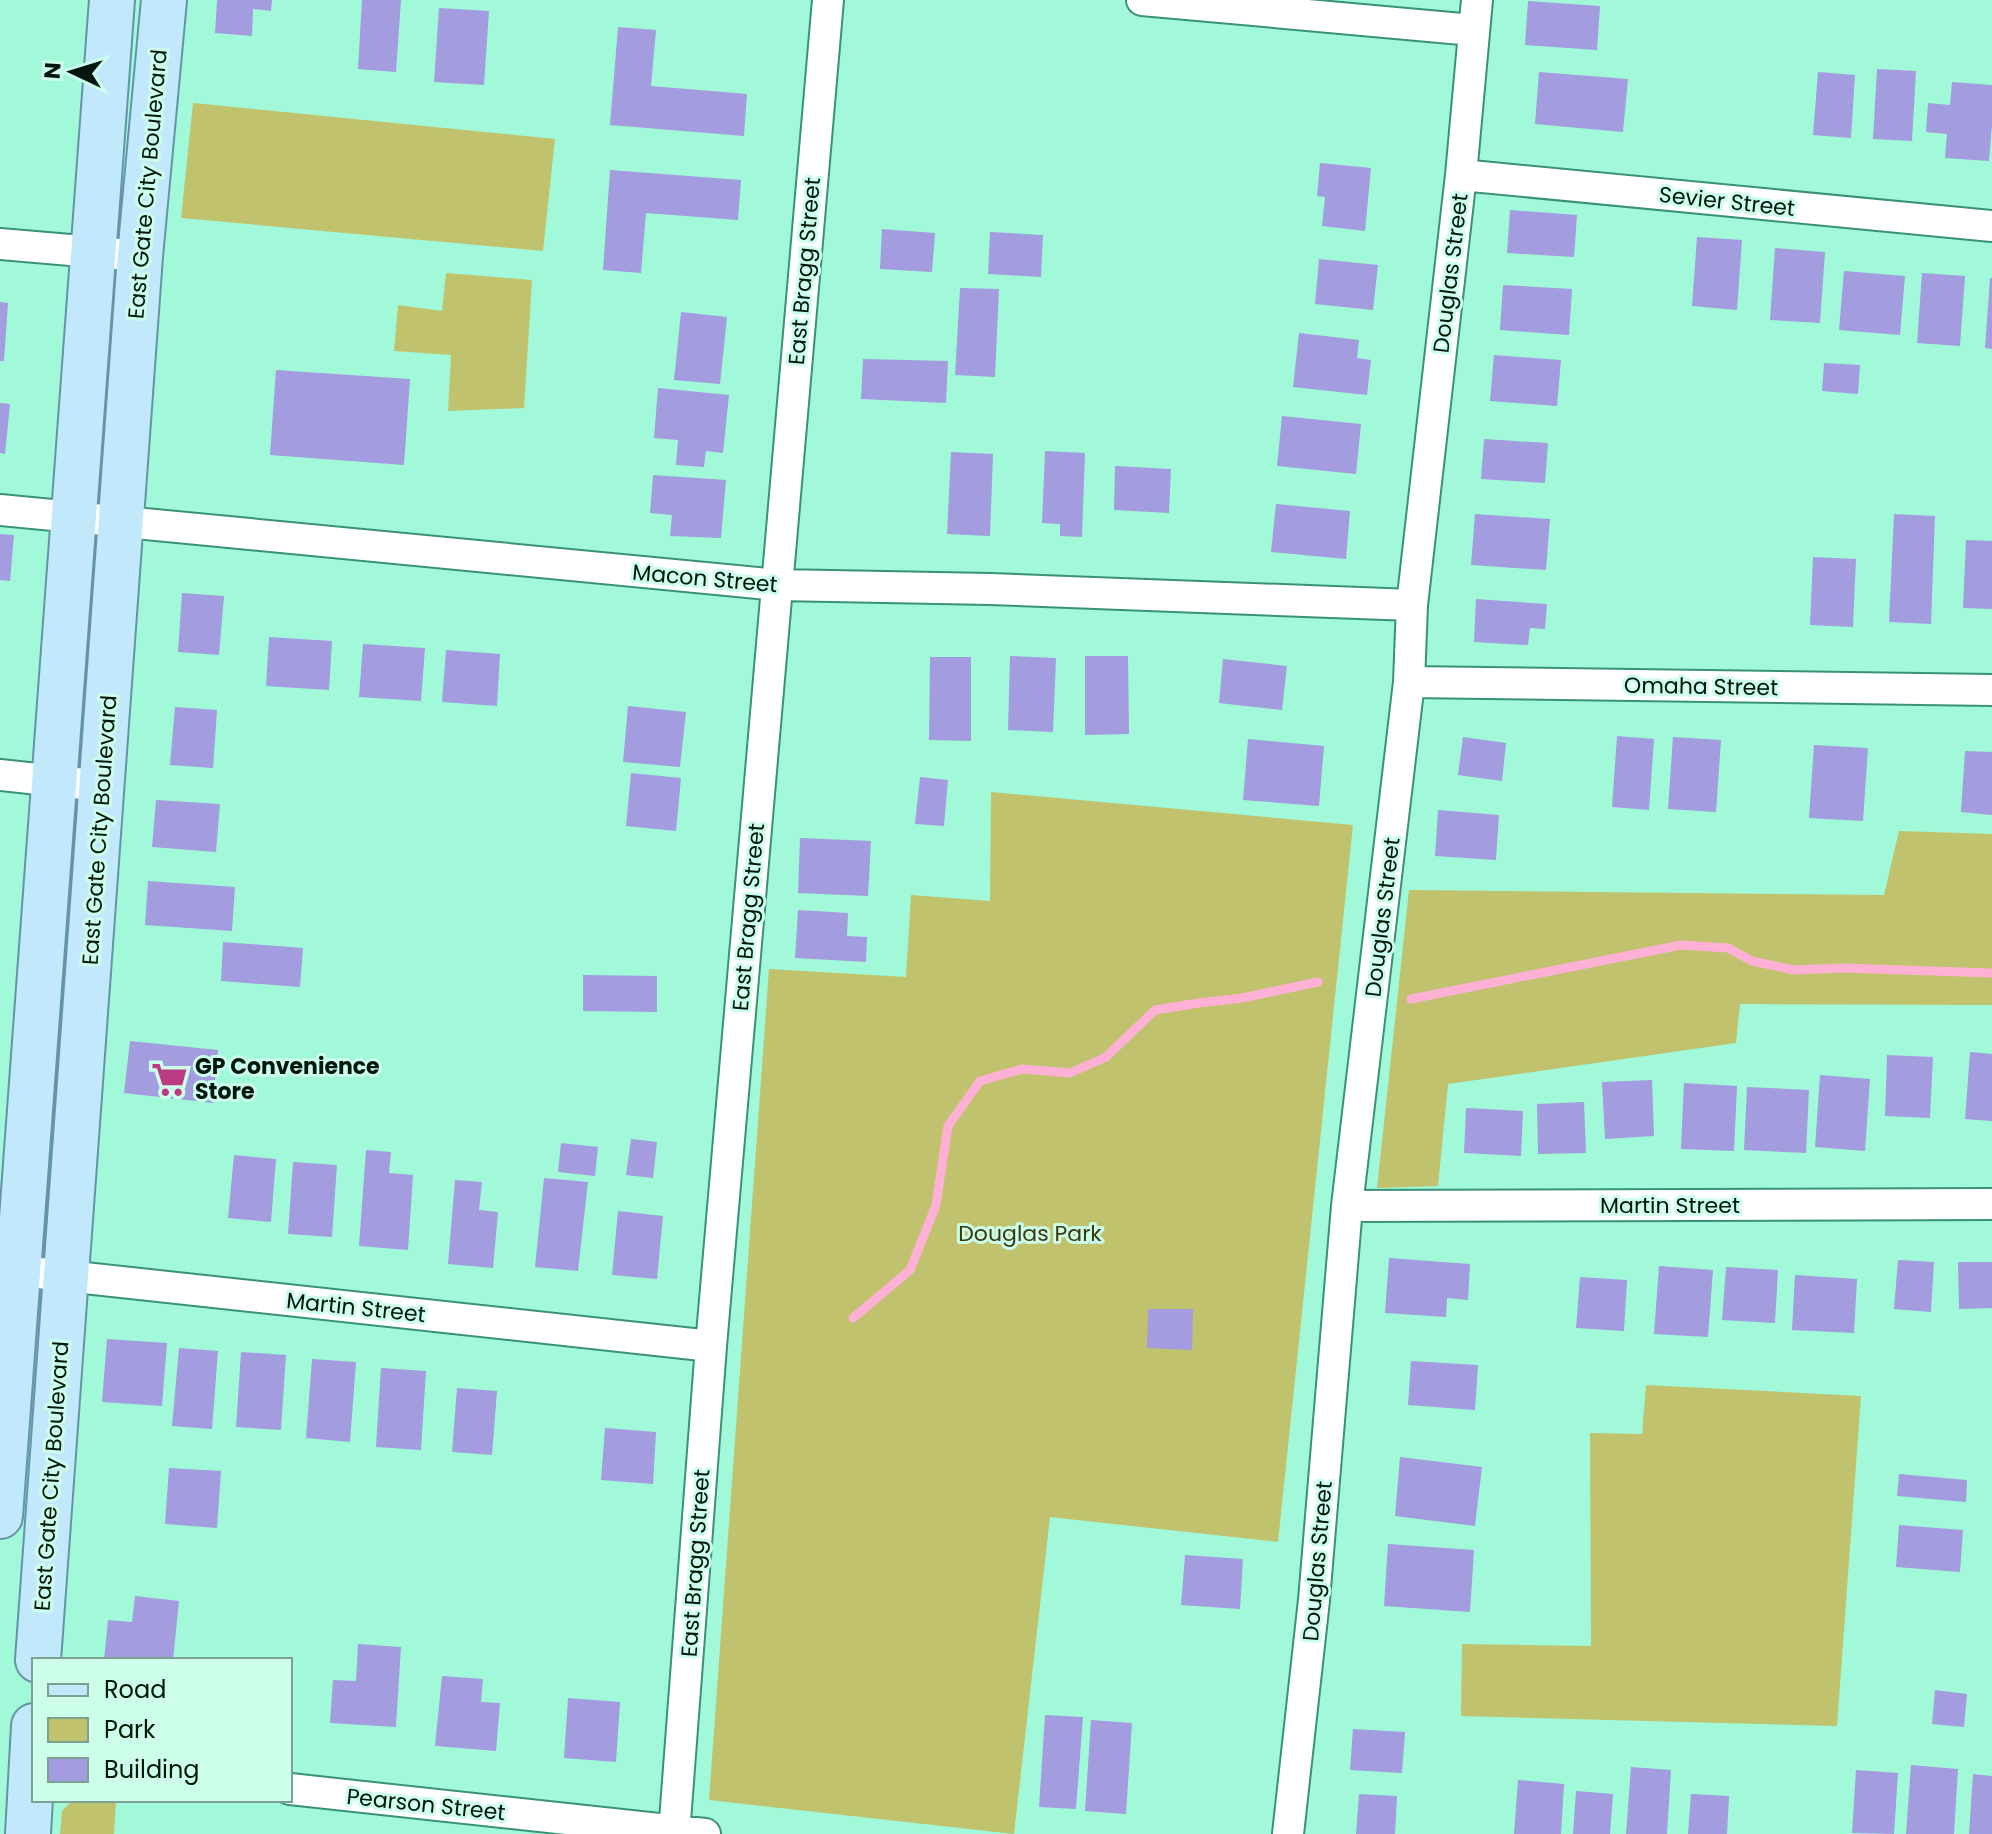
<svg xmlns="http://www.w3.org/2000/svg" width="1992" height="1834" font-family="Poppins,sans-serif">
<style>
.green{fill:#c1c26d}
.lines{fill:none;stroke-linecap:round;stroke-linejoin:round}
.stream{stroke:#feb0d5;stroke-width:9}
.building{fill:#a39cde}
.street-casing{stroke:#3a9276;stroke-width:34}
.primary-casing{stroke:#6495a7;stroke-width:48}
.street{stroke:#fff;stroke-width:30}
.primary{stroke:#c2e9fb;stroke-width:44}
.labels{text-anchor:middle;stroke-width:6;stroke-linejoin:round;paint-order:stroke}
.street-label{font-size:22px;fill:#00160e;stroke:#ccfeea}
.poi-label{font-size:22px;font-weight:bold;fill:#00160e;stroke:#ccfeea;text-anchor:start}
.park-label{font-size:22px;fill:#3b3a0e;stroke:#ccfeea}
</style>
<rect width="100%" height="100%" fill="#a1f9d9"/>
<path class="green" d="M 193,103 L 555,139 L 543,251 L 181,218 Z
M 446,273 L 532,280 L 524,408 L 448,411 L 451,355 L 394,351 L 398,305 L 442,311 Z
M 991,792 L 1353,825 L 1278,1542 L 1050,1517 L 1014,1834 L 709,1800 L 769,969 L 906,977 L 911,895 L 990,901 Z
M 1899,831 L 1992,834 L 1992,1005 L 1740,1004 L 1736,1043 L 1448,1084 L 1438,1186 L 1377,1188 L 1409,890 L 1884,895 Z
M 1646,1385 L 1861,1396 L 1837,1726 L 1461,1716 L 1462,1644 L 1591,1646 L 1590,1433 L 1642,1434 Z
M 73,1800 L 116,1802 L 114,1834 L 60,1834 L 62,1811 Z"/>
<g class="lines">
<path class="stream" d="M 1411,999 L 1681,945 L 1728,948 L 1752,961 L 1794,970 L 1844,968 L 1992,973
M 853,1318 L 910,1270 L 936,1205 L 948,1126 L 980,1081 L 1022,1069 L 1070,1073 L 1106,1057 L 1155,1010 L 1199,1003 L 1242,998 L 1318,982"/>
</g>
<path class="building" d="M 217,0 L 272,0 L 271,11 L 253,9 L 252,36 L 215,33 Z
M 362,0 L 401,0 L 396,72 L 358,69 Z
M 1528,1 L 1600,6 L 1597,50 L 1525,45 Z
M 439,8 L 489,11 L 484,85 L 434,82 Z
M 618,27 L 656,30 L 651,86 L 747,94 L 744,136 L 610,125 Z
M 1877,69 L 1916,71 L 1912,141 L 1873,139 Z
M 1539,72 L 1628,79 L 1623,132 L 1535,124 Z
M 1818,72 L 1855,75 L 1851,138 L 1813,135 Z
M 1952,82 L 1992,85 L 1992,125 L 1989,161 L 1945,158 L 1947,134 L 1926,132 L 1928,103 L 1950,105 Z
M 1320,163 L 1371,168 L 1365,231 L 1322,226 L 1325,197 L 1317,196 Z
M 610,170 L 741,180 L 738,220 L 646,213 L 641,273 L 603,270 Z
M 1510,210 L 1577,215 L 1574,257 L 1507,253 Z
M 882,229 L 935,233 L 932,272 L 880,269 Z
M 990,232 L 1043,235 L 1041,277 L 988,274 Z
M 1697,237 L 1742,240 L 1737,310 L 1692,306 Z
M 1775,248 L 1825,252 L 1820,323 L 1770,320 Z
M 1319,259 L 1378,265 L 1373,310 L 1315,304 Z
M 1844,271 L 1905,276 L 1900,335 L 1839,330 Z
M 1922,273 L 1965,276 L 1960,346 L 1917,343 Z
M 1990,278 L 1992,278 L 1992,349 L 1985,348 Z
M 1503,285 L 1572,289 L 1569,335 L 1500,330 Z
M 960,288 L 999,289 L 995,377 L 955,375 Z
M 0,302 L 8,303 L 4,361 L 0,361 Z
M 681,312 L 727,317 L 720,384 L 674,380 Z
M 1299,333 L 1359,340 L 1357,358 L 1371,360 L 1367,395 L 1293,387 Z
M 1494,355 L 1561,360 L 1557,406 L 1490,401 Z
M 863,359 L 948,361 L 946,403 L 861,399 Z
M 1824,363 L 1860,365 L 1858,394 L 1822,391 Z
M 276,370 L 410,379 L 404,465 L 270,455 Z
M 658,388 L 729,395 L 723,453 L 706,451 L 704,467 L 676,465 L 678,440 L 654,438 Z
M 0,403 L 10,404 L 5,454 L 0,453 Z
M 1282,416 L 1361,424 L 1356,474 L 1277,466 Z
M 1484,439 L 1548,443 L 1545,483 L 1481,479 Z
M 1045,451 L 1085,453 L 1082,537 L 1060,536 L 1060,524 L 1042,523 Z
M 951,452 L 993,454 L 990,536 L 947,534 Z
M 1115,466 L 1171,469 L 1169,513 L 1114,510 Z
M 653,475 L 726,480 L 721,538 L 670,536 L 672,515 L 650,513 Z
M 1276,504 L 1350,511 L 1346,559 L 1271,552 Z
M 1475,514 L 1550,519 L 1546,570 L 1471,565 Z
M 1894,514 L 1935,516 L 1931,624 L 1889,622 Z
M 0,534 L 14,535 L 10,581 L 0,580 Z
M 1966,540 L 1992,541 L 1992,609 L 1963,608 Z
M 1813,557 L 1856,559 L 1853,627 L 1810,625 Z
M 182,593 L 224,596 L 219,655 L 178,652 Z
M 1476,599 L 1547,604 L 1545,629 L 1530,628 L 1528,645 L 1474,642 Z
M 269,637 L 332,641 L 329,690 L 266,686 Z
M 363,644 L 425,648 L 421,701 L 359,697 Z
M 446,650 L 500,654 L 497,706 L 442,702 Z
M 1010,656 L 1056,658 L 1053,732 L 1008,730 Z
M 1085,656 L 1128,656 L 1129,734 L 1085,735 Z
M 930,657 L 971,657 L 971,741 L 929,740 Z
M 1223,659 L 1287,666 L 1282,710 L 1219,703 Z
M 628,706 L 686,712 L 680,767 L 623,762 Z
M 175,707 L 217,710 L 213,768 L 170,765 Z
M 1617,736 L 1654,739 L 1649,810 L 1612,807 Z
M 1463,737 L 1506,743 L 1502,781 L 1458,775 Z
M 1673,737 L 1721,740 L 1716,812 L 1668,809 Z
M 1248,739 L 1324,746 L 1319,806 L 1243,800 Z
M 1814,745 L 1868,748 L 1863,821 L 1809,818 Z
M 1965,751 L 1992,752 L 1992,815 L 1961,812 Z
M 631,773 L 681,778 L 676,831 L 626,826 Z
M 920,777 L 948,780 L 944,826 L 915,824 Z
M 156,800 L 220,804 L 216,852 L 152,847 Z
M 1438,810 L 1499,815 L 1496,860 L 1435,856 Z
M 800,838 L 871,841 L 868,896 L 798,893 Z
M 148,881 L 235,887 L 232,931 L 145,925 Z
M 798,910 L 848,913 L 847,936 L 867,937 L 866,962 L 795,958 Z
M 223,942 L 303,948 L 300,987 L 221,981 Z
M 583,975 L 657,976 L 657,1012 L 583,1011 Z
M 130,1041 L 218,1050 L 213,1103 L 124,1093 Z
M 1970,1052 L 1992,1054 L 1992,1121 L 1965,1119 Z
M 1887,1055 L 1933,1057 L 1930,1118 L 1885,1116 Z
M 1820,1075 L 1870,1079 L 1865,1151 L 1815,1147 Z
M 1652,1080 L 1654,1136 L 1605,1139 L 1602,1082 Z
M 1684,1083 L 1737,1086 L 1734,1151 L 1681,1149 Z
M 1747,1087 L 1809,1090 L 1806,1153 L 1744,1150 Z
M 1584,1102 L 1586,1153 L 1538,1154 L 1537,1104 Z
M 1466,1108 L 1523,1111 L 1521,1156 L 1464,1153 Z
M 631,1139 L 657,1142 L 653,1178 L 626,1175 Z
M 561,1143 L 598,1147 L 595,1176 L 558,1172 Z
M 366,1150 L 391,1152 L 389,1173 L 413,1175 L 408,1250 L 359,1246 Z
M 234,1155 L 276,1159 L 271,1222 L 228,1218 Z
M 293,1162 L 337,1165 L 332,1237 L 288,1234 Z
M 544,1178 L 588,1182 L 578,1271 L 535,1267 Z
M 455,1180 L 482,1182 L 479,1210 L 498,1212 L 493,1268 L 448,1264 Z
M 618,1211 L 663,1216 L 657,1279 L 612,1275 Z
M 1389,1258 L 1470,1264 L 1468,1300 L 1447,1298 L 1446,1317 L 1385,1313 Z
M 1898,1260 L 1934,1262 L 1931,1312 L 1894,1309 Z
M 1958,1262 L 1992,1262 L 1992,1308 L 1959,1309 Z
M 1659,1266 L 1713,1270 L 1708,1337 L 1654,1334 Z
M 1726,1267 L 1778,1270 L 1775,1323 L 1722,1320 Z
M 1795,1275 L 1857,1279 L 1854,1333 L 1792,1330 Z
M 1580,1277 L 1627,1280 L 1624,1331 L 1576,1328 Z
M 1148,1309 L 1193,1309 L 1192,1350 L 1147,1348 Z
M 107,1339 L 167,1343 L 162,1406 L 102,1402 Z
M 179,1348 L 218,1351 L 212,1429 L 172,1426 Z
M 241,1352 L 286,1355 L 281,1430 L 236,1427 Z
M 312,1359 L 356,1362 L 350,1442 L 306,1438 Z
M 1411,1361 L 1478,1365 L 1475,1410 L 1408,1405 Z
M 381,1368 L 426,1371 L 421,1450 L 376,1447 Z
M 457,1388 L 497,1391 L 492,1455 L 452,1452 Z
M 605,1428 L 656,1432 L 653,1484 L 601,1480 Z
M 1400,1457 L 1482,1467 L 1475,1526 L 1395,1516 Z
M 169,1468 L 221,1471 L 217,1528 L 165,1524 Z
M 1899,1474 L 1967,1480 L 1966,1502 L 1897,1496 Z
M 1899,1525 L 1963,1530 L 1960,1572 L 1896,1567 Z
M 1388,1544 L 1474,1550 L 1470,1612 L 1384,1606 Z
M 1185,1555 L 1243,1559 L 1240,1609 L 1181,1605 Z
M 135,1596 L 179,1601 L 173,1660 L 104,1660 L 108,1620 L 132,1622 Z
M 358,1644 L 401,1647 L 396,1727 L 330,1723 L 333,1680 L 356,1681 Z
M 442,1676 L 483,1679 L 481,1702 L 500,1703 L 496,1751 L 435,1746 Z
M 1935,1690 L 1967,1694 L 1964,1727 L 1932,1724 Z
M 568,1698 L 620,1702 L 616,1762 L 564,1758 Z
M 1045,1715 L 1083,1717 L 1076,1809 L 1039,1807 Z
M 1091,1720 L 1132,1723 L 1126,1814 L 1085,1811 Z
M 1353,1729 L 1405,1732 L 1402,1773 L 1350,1770 Z
M 1911,1765 L 1958,1769 L 1954,1834 L 1906,1834 Z
M 1631,1767 L 1671,1770 L 1667,1834 L 1626,1834 Z
M 1856,1770 L 1898,1773 L 1894,1834 L 1852,1833 Z
M 1973,1774 L 1992,1776 L 1992,1834 L 1969,1834 Z
M 1518,1780 L 1564,1784 L 1561,1834 L 1514,1834 Z
M 1576,1791 L 1613,1794 L 1610,1834 L 1573,1834 Z
M 1359,1794 L 1397,1796 L 1395,1834 L 1356,1834 Z
M 1691,1794 L 1729,1796 L 1727,1834 L 1688,1834 Z"/>
<g class="lines">
<defs>
<path id="street" d="M 1142,0 L 1473,30
M 1461,175 L 1992,226
M 0,244 L 140,256
M 0,510 L 778,585 L 990,589 L 1412,605
M 1409,682 L 1992,690
M 0,775 L 103,786
M 1347,1206 L 1992,1204
M 2,1269 L 711,1346
M 290,1789 L 705,1834
M 674,1834 L 711,1346 L 828,0
M 1288,1834 L 1314,1600 L 1347,1206 L 1409,682 L 1412,605 L 1461,175 L 1477,0"/>
<path id="primary" d="M 0,1516 L 112,0
M 38,1660 L 140,256 L 164,0
M 28,1834 L 34,1726"/>
</defs>
<use href="#street" class="street-casing"/>
<use href="#primary" class="primary-casing"/>
<use href="#street" class="street"/>
<use href="#primary" class="primary"/>
</g>
<defs>
<symbol id="supermarket-bare" viewBox="-9 -9 18 18"><path d="M-6-5.5h2.5l.6 2H6L4.5 2H-2.5L-4.4-4H-6ZM-1.5 3.2a1.3 1.3 0 1 0 .1 0ZM3 3.2a1.3 1.3 0 1 0 .1 0Z" fill="#ba3a84" stroke="#ccfeea" stroke-width="2.5" paint-order="stroke"/></symbol>
</defs>
<g fill-rule="evenodd">
<use href="#supermarket-bare" x="144" y="1054" width="51" height="51"/>
</g>
<g class="labels">
<g class="street-label">
<text transform="translate(147 184) rotate(-85)" y="8">East Gate City Boulevard</text>
<text transform="translate(1727 201) rotate(6)" y="8">Sevier Street</text>
<text transform="translate(804 271) rotate(-85)" y="8">East Bragg Street</text>
<text transform="translate(1450 273) rotate(-83)" y="8">Douglas Street</text>
<text transform="translate(705 578) rotate(5)" y="8">Macon Street</text>
<text transform="translate(1701 686) rotate(1)" y="8">Omaha Street</text>
<text transform="translate(99 830) rotate(-86)" y="8">East Gate City Boulevard</text>
<text transform="translate(748 917) rotate(-85)" y="8">East Bragg Street</text>
<text transform="translate(1382 917) rotate(-83)" y="8">Douglas Street</text>
<text x="1670" y="1213">Martin Street</text>
<text transform="translate(356 1307) rotate(6)" y="8">Martin Street</text>
<text transform="translate(51 1476) rotate(-86)" y="8">East Gate City Boulevard</text>
<text transform="translate(1317 1561) rotate(-85)" y="8">Douglas Street</text>
<text transform="translate(695 1563) rotate(-86)" y="8">East Bragg Street</text>
<text transform="translate(426 1804) rotate(6)" y="8">Pearson Street</text>
</g>
<g class="poi-label">
<text x="195" y="1074">GP Convenience<tspan x="195" dy="25">Store</tspan></text>
</g>
<g class="park-label">
<text x="1030" y="1241">Douglas Park</text>
</g>
</g>
<rect x="32" y="1658" width="260" height="144" fill="#ccfeea" stroke="#7aa192" stroke-width="2"/>
<rect x="48" y="1684" width="40" height="12" fill="#c2e9fb" stroke="#7aa192" stroke-width="2"/>
<text x="104" y="1698" font-size="24" fill="#00160e">Road</text>
<rect x="48" y="1718" width="40" height="24" fill="#c1c26d" stroke="#7aa192" stroke-width="2"/>
<text x="104" y="1738" font-size="24" fill="#00160e">Park</text>
<rect x="48" y="1758" width="40" height="24" fill="#a39cde" stroke="#7aa192" stroke-width="2"/>
<text x="104" y="1778" font-size="24" fill="#00160e">Building</text>
<g transform="translate(72 72) rotate(274)" stroke="#ccfeea" stroke-width="6" paint-order="stroke">
<path d="M0-6L14 30L0 20L-14 30Z" fill="#00160e"/>
<text y="-12" font-size="22" font-weight="bold" text-anchor="middle" fill="#00160e">N</text>
</g>
</svg>
